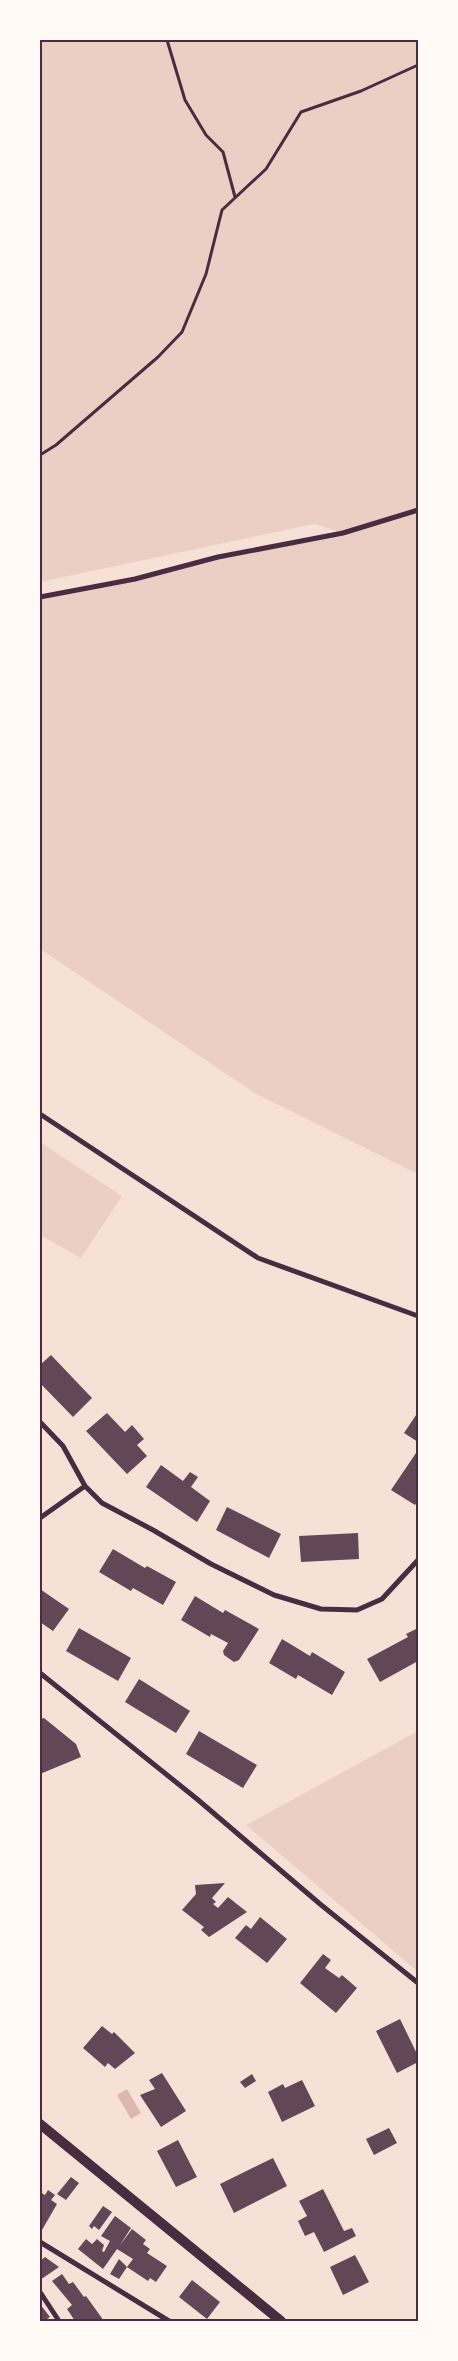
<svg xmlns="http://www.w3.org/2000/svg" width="458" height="2361" font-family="'Archivo Narrow',sans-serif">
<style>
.green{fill:#ebcfc5}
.water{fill:#dcb8b0}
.building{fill:#644757}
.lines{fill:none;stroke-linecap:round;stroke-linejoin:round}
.path{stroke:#4a2c40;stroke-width:3}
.minor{stroke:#4a2c40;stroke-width:5}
.secondary{stroke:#4a2c40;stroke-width:10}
.neatline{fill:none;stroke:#4a2c40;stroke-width:2}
</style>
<rect width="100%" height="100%" fill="#f7e1d7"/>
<path class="green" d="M 40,40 L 418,40 L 418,1174 L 258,1095 L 40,949 L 40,597 L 134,579 L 218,557 L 341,532 L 314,524 L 40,582 Z
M 40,1142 L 122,1196 L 81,1258 L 40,1235 Z
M 418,1731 L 418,1972 L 246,1825 Z"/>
<path class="water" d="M 127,2089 L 141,2113 L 131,2119 L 117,2095 Z"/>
<path class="building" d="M 51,1355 L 92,1398 L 73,1417 L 40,1383 L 40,1365 Z
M 418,1412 L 418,1442 L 404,1433 Z
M 107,1413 L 125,1432 L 132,1425 L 144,1439 L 137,1445 L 147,1456 L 127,1474 L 86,1431 Z
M 416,1453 L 418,1454 L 418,1501 L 415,1505 L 391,1490 Z
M 161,1465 L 183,1481 L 190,1472 L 198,1477 L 191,1487 L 210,1501 L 197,1522 L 146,1487 Z
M 227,1507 L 281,1534 L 269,1558 L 216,1530 Z
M 358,1533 L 359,1559 L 301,1562 L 299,1536 Z
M 113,1549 L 145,1568 L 147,1566 L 176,1582 L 163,1605 L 133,1588 L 131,1591 L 99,1572 Z
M 40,1589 L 69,1609 L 53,1631 L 40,1622 Z
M 195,1596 L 223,1613 L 225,1610 L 259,1629 L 239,1660 L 234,1662 L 224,1655 L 223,1651 L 228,1643 L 211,1634 L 210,1637 L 181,1620 Z
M 79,1628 L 131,1658 L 118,1681 L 66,1651 Z
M 418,1628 L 418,1661 L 380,1682 L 367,1659 L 408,1637 L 406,1634 Z
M 282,1639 L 310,1656 L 312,1652 L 345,1672 L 332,1695 L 298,1675 L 296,1679 L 269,1663 Z
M 139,1679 L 190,1711 L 176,1733 L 125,1702 Z
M 44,1718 L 76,1744 L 81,1757 L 40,1774 L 40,1719 Z
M 199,1731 L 257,1765 L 243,1788 L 186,1754 Z
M 225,1883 L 212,1898 L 216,1902 L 213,1904 L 218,1908 L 228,1897 L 247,1912 L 209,1937 L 201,1930 L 204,1927 L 182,1910 L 196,1894 L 195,1885 Z
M 260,1917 L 287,1939 L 267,1963 L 235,1938 L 246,1925 L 251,1929 Z
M 323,1954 L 331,1960 L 325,1968 L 339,1978 L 342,1975 L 357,1988 L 336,2013 L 300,1983 Z
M 400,2019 L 418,2056 L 418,2062 L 397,2073 L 376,2031 Z
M 102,2026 L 112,2034 L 114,2032 L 135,2053 L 115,2069 L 108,2063 L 105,2067 L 83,2048 Z
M 162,2073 L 186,2111 L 161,2127 L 140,2095 L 155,2089 L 149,2080 Z
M 252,2074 L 256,2081 L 245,2088 L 240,2082 Z
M 302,2080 L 315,2106 L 282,2122 L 268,2092 L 283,2084 L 285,2088 Z
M 389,2128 L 397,2143 L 374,2155 L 366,2139 Z
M 178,2140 L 197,2177 L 176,2187 L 157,2151 Z
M 273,2158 L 287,2186 L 234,2213 L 220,2184 Z
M 71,2177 L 79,2183 L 66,2200 L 57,2194 Z
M 323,2189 L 344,2231 L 352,2228 L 356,2236 L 324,2252 L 314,2232 L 305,2236 L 298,2221 L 307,2216 L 299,2201 Z
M 48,2190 L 55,2195 L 51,2200 L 57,2204 L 42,2230 L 40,2228 L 40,2192 L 45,2195 Z
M 103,2206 L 112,2212 L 99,2230 L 94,2226 L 92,2229 L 89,2226 Z
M 115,2216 L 131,2228 L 120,2245 L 132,2229 L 146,2240 L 143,2244 L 150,2249 L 147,2253 L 167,2266 L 156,2282 L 150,2278 L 148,2281 L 127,2267 L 133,2259 L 117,2249 L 103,2269 L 78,2249 L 86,2239 L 92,2244 L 97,2239 L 104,2245 L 102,2251 L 104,2252 L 110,2241 L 101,2236 Z
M 355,2255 L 369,2282 L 343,2295 L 330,2267 Z
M 45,2257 L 59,2267 L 40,2280 L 40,2261 Z
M 119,2259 L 127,2267 L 119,2279 L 110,2274 Z
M 62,2274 L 69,2284 L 73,2282 L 84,2297 L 86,2296 L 104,2321 L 75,2321 L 67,2309 L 72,2305 L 52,2281 Z
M 192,2280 L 220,2302 L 207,2319 L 179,2297 Z
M 40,2304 L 50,2317 L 44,2321 L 40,2320 Z"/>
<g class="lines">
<path class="path" d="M 167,40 L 185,100 L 206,135 L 223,152 L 235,197
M 40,455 L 56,445 L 158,357 L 182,332 L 206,274 L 222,210 L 266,169 L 301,112 L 361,91 L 418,65"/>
<path class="minor" d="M 40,597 L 135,579 L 218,557 L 343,533 L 418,510
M 40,1114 L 258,1258 L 418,1316
M 40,1422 L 63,1446 L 85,1486 L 102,1503 L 153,1530 L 211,1564 L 274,1595 L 321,1609 L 357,1610 L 382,1599 L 418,1560
M 40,1518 L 85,1486
M 40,1673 L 197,1799 L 320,1904 L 418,1983
M 40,2242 L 169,2321
M 40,2292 L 59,2321"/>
<path class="secondary" d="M 40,2124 L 281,2321"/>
</g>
<rect width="458" height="2361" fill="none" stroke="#fffaf5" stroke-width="82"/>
<rect x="41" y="41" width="376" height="2279" class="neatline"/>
</svg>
